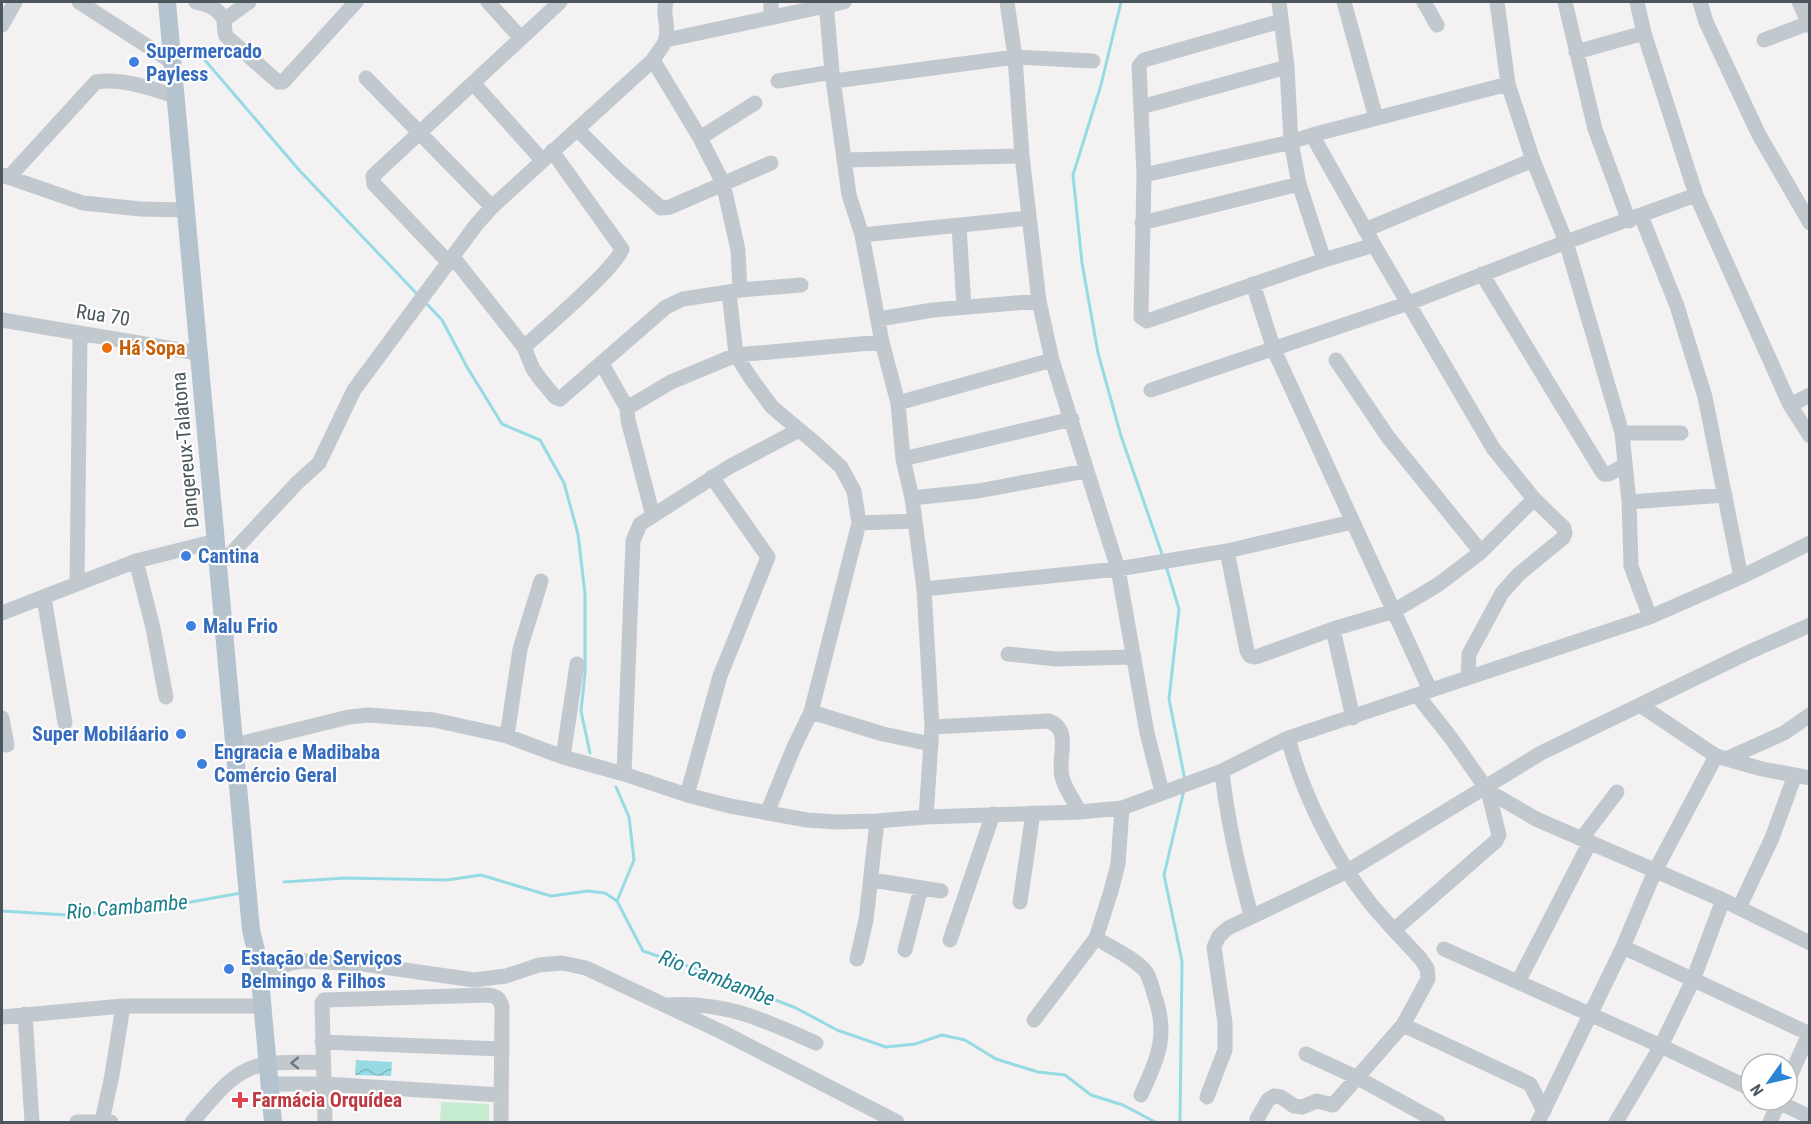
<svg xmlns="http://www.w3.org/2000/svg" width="1811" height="1124" font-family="'Roboto Condensed',sans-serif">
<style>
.green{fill:#c5ecd0}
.water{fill:url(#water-waves)}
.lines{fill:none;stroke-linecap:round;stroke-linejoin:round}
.stream{stroke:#96dbe4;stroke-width:3}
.minor{stroke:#c1c9ce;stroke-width:15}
.major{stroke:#b4c3cd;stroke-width:18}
.oneway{stroke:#6e787f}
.shop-dot{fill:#3f7fe0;stroke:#fff;stroke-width:2}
.food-dot{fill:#e8710a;stroke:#fff;stroke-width:2}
.health-dot{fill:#e0444e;stroke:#fff;stroke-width:2}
.labels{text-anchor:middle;stroke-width:4.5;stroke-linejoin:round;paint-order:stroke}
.shop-label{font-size:20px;font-weight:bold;fill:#366cbe;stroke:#fff;text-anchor:start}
.street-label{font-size:20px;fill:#4b565d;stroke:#fff}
.food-label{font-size:20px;font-weight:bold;fill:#c56008;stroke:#fff;text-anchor:start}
.health-label{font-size:20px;font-weight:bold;fill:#be3a42;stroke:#fff;text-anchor:start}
.water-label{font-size:21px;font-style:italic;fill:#1a7d8b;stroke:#fff}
</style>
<defs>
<pattern id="water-waves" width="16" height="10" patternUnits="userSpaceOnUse" patternTransform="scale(1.5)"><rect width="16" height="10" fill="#96dbe4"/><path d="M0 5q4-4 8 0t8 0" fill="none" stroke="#7cb4bc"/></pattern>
</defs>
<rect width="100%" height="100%" fill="#f3f1f2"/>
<path class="green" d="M 441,1102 L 489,1104 L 489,1122 L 440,1122 Z"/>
<path class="water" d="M 356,1060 L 392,1062 L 391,1076 L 355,1075 Z"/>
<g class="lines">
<path class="stream" d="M 1121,2 L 1101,85 L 1073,175 L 1082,263 L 1098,353 L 1121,436 L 1163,557
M 204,59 L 299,170 L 418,295
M 425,302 L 442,320 L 467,367 L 502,424 L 540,440 L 564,483 L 578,534 L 585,594 L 585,673 L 581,711 L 590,753
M 1166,566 L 1179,609 L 1169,699 L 1185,780
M 616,787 L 629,817 L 634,860 L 617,901
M 284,882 L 345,878 L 447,880 L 481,875 L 551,896 L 588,891 L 605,893 L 617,901 L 643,951 L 696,969 L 796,1008 L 837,1030 L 886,1047 L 915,1044 L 942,1035 L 965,1040 L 996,1059 L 1038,1072 L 1065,1075 L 1091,1095 L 1123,1105 L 1155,1122
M 2,911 L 66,915 L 152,909 L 241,893
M 1180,1122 L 1182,961 L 1164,875 L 1184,790"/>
<path class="minor" d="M 79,2 L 172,62
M 196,2 C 207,5 220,8 224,21 C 225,26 224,31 226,36 L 278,82 L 283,82 L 356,2
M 488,2 L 520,37
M 666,2 C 662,13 669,25 666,38 C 665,45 657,53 653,60 L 700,138 L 723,183 L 738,250 L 740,290 L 729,292 L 736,355 L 750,377 L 772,407 L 815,443 L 841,467 L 854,491 L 859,523 L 811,712 L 794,747 L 767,813
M 771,2 L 771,18
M 826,2 L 832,72 L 849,195 L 862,235 L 882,342 L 898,403 L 903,459 L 912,498 L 924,589 L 932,727 L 926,817
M 1007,2 L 1015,57 L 1022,156 L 1039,301 L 1052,360 L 1118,569 L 1147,733 L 1162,792
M 1279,2 L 1287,67 L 1291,142 L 1299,184 L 1324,260
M 1344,2 L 1376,118
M 1424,2 L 1437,25
M 1497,2 L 1508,84 L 1533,160 L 1566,242 L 1622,433 L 1629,502 L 1631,566 L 1650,617
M 1565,2 L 1595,129 L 1629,221
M 1637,2 L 1644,33 L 1696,195 L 1790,405 L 1810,436
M 1700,2 L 1706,22 L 1759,135 L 1810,223
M 1799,2 L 1810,26
M 224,20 L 249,2
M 1281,21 L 1144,60 L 1139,66 L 1144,175 L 1141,317 L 1147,321 L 1324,260 L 1374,245
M 2,25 L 15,2
M 666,40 L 844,2
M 1764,40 L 1809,23
M 1576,52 L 1644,33
M 366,78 L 492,207
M 778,81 L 832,72
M 834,81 L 1015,57 L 1093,61
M 473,83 L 542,160
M 1141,107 L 1287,67
M 577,129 L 620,172 L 661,208 L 670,207 L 771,163
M 1312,135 L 1374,245 L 1493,448 L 1534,499 L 1564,528 L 1565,533 L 1563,538 L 1519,574 L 1502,593 L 1469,654 L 1468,677
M 700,138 L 755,103
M 845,160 L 1022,156
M 2,175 L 83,203 L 141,209 L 185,210
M 1144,175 L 1291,142 L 1312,135 L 1508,84
M 9,177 L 96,82 C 123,78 149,88 175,96
M 1641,216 L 1677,306 L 1705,397 L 1741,577
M 1142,223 L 1299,184
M 959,226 L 964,307
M 1365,230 L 1533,160
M 862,235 L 1029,218
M 453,257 L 524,347 L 533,369 L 541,380 L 555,397 L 560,399 L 666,307 L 683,299 L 729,292
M 449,263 L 374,184 L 373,176 L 560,2
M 1482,274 L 1601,470 L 1604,474 L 1609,474 L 1625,465
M 1253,284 L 1274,350 L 1430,690
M 740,290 L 801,285
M 879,319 L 933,310 L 1039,301
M 2,320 L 198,353
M 524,347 C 543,330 616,268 622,249 L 552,151
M 1336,360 L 1388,437 L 1481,552
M 602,364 L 627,408
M 1151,390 L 1409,303 L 1566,242 L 1696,195
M 898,403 L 1052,360
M 1790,405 L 1810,395
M 1622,433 L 1681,433
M 903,459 L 1072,419
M 912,498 L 978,491 L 1086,471
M 1629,502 L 1725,495
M 653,516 L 628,420 L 627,408 L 671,382 L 736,355 L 882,342
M 859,523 L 914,521
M 1227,551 L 1247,651 L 1250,656 L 1256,657 L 1333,629 L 1394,611 L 1439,584 L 1481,552 L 1534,499
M 227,558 L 297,483 L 319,463 L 354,390 L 476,225 L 492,207 L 653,60
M 136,561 L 153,628 L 166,697
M 77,583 L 80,333
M 924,589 L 1118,569 L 1227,551 L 1352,522
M 44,598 L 65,723
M 2,613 L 136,561 L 216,541
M 1333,629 L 1353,718
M 1008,654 L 1056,659 L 1134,657
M 1417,695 L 1451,738 L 1488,791 L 1536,819 L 1723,900 L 1810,943
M 1640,705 L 1716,756 L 1762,769 L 1810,778
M 811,712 L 883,734 L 931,744
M 2,718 L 7,745
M 932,727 L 1048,721 C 1073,729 1057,757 1062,777 C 1065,789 1074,801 1080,812
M 507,736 L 520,649 L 541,581
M 243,743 L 349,717 L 368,715 L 434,720 L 507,736 L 563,757 L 624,774 L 687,795 L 730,806 L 807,820 L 837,822 L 877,821 L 926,817 L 1080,812 L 1122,808 L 1222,771 L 1288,738 L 1650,617 L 1741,577 L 1810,543
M 563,757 L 577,664
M 1726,759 L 1784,733 L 1810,715
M 1222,771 C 1227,820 1238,867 1251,915
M 624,774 L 633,541 L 640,524 L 729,467 L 799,430
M 687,795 L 720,676 L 768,557 L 712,477
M 1582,838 L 1617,792
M 872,880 L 941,891
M 1020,902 L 1033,813
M 1739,908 L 1772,838 L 1795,775
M 1394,930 L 1496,841 L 1499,835 L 1488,791
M 1096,938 C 1110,947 1136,959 1146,972 C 1150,978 1152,987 1154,994 C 1169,1035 1158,1057 1141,1095
M 950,940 L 993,814
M 1623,947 L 1810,1034
M 1444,949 L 1661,1046 L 1751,1089
M 905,950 L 921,888
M 857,959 L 866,920 L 877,821
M 259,975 L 291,963 L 305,961 L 363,964 L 474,980 L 506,976 L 539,965 L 562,963 L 586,968 L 724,1033 L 897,1122
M 1518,982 L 1590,842
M 667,1005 C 725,1001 764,1020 816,1043
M 25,1014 L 32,1122
M 2,1017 L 123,1006 L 262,1006
M 1034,1020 L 1096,938 L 1111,891 L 1118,864 L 1122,808
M 1403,1025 L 1530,1084 L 1544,1111
M 322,1042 L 502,1049
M 1306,1054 L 1356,1077 L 1438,1122
M 1787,1083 L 1810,1032
M 269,1084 L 324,1084 L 501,1095
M 1207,1097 L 1225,1050 L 1225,1023 L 1214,947 L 1219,936 L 1228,928 L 1348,871 L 1541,753 L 1747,653 L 1810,625
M 1774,1100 L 1810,1117
M 1257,1119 L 1268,1100 L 1274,1096 L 1281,1097 L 1294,1106 L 1302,1107 L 1317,1101 L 1333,1105 L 1403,1025 L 1428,979 L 1427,968 L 1420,958 C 1403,940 1386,922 1370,903 C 1334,857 1303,795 1288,738
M 102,1121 L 112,1075 L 123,1006
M 77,1122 L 111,1122
M 192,1122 C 213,1099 233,1068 267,1064 C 285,1061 305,1063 323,1062
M 325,1122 L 322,1003 L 324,1000 L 488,995 C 496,996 500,998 502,1007 L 501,1122
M 1538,1122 L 1623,947 L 1655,871 L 1716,756
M 1616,1122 L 1661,1046 L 1693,980 L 1723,900
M 1770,1122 L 1780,1100"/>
<path class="major" d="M 167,2 L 251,930 L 258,958 L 273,1122"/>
</g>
<defs><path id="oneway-chevron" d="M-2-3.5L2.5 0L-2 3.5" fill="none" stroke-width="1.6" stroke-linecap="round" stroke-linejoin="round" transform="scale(1.5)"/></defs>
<use class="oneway" href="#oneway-chevron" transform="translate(295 1063) rotate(179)"/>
<g class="shop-dot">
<circle cx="134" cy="62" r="6"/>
<circle cx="186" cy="556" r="6"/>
<circle cx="191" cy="626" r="6"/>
<circle cx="181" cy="734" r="6"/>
<circle cx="202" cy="764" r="6"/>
<circle cx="229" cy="969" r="6"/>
</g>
<circle class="food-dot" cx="107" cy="348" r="6"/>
<path class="health-dot" d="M237 1091h6v6h6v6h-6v6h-6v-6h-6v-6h6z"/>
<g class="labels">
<g class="shop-label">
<text x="146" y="58">Supermercado<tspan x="146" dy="23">Payless</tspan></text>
<text x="198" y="563">Cantina</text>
<text x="203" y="633">Malu Frio</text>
<text x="169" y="741" text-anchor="end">Super Mobiláario</text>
<text x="214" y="759">Engracia e Madibaba<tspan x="214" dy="23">Comércio Geral</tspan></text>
<text x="241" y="965">Estação de Serviços<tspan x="241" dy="23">Belmingo &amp; Filhos</tspan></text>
</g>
<g class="street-label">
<text transform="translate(103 315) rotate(9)" y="7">Rua 70</text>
<text transform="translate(185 450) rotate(-95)" y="7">Dangereux-Talatona</text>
</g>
<g class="food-label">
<text x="119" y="355">Há Sopa</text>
</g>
<g class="health-label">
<text x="252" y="1107">Farmácia Orquídea</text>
</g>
<g class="water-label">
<text transform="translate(127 907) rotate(-5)" y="7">Rio Cambambe</text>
<text transform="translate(717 978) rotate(21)" y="7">Rio Cambambe</text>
</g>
</g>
<rect width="1811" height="1124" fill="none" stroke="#4b565d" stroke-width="6"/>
<g transform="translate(1769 1082) rotate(236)"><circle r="28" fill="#ffffff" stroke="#b7bbbe" stroke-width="1.5"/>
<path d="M0-4.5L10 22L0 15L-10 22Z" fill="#2b84d3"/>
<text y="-9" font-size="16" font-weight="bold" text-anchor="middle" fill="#4b565d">N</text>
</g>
</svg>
